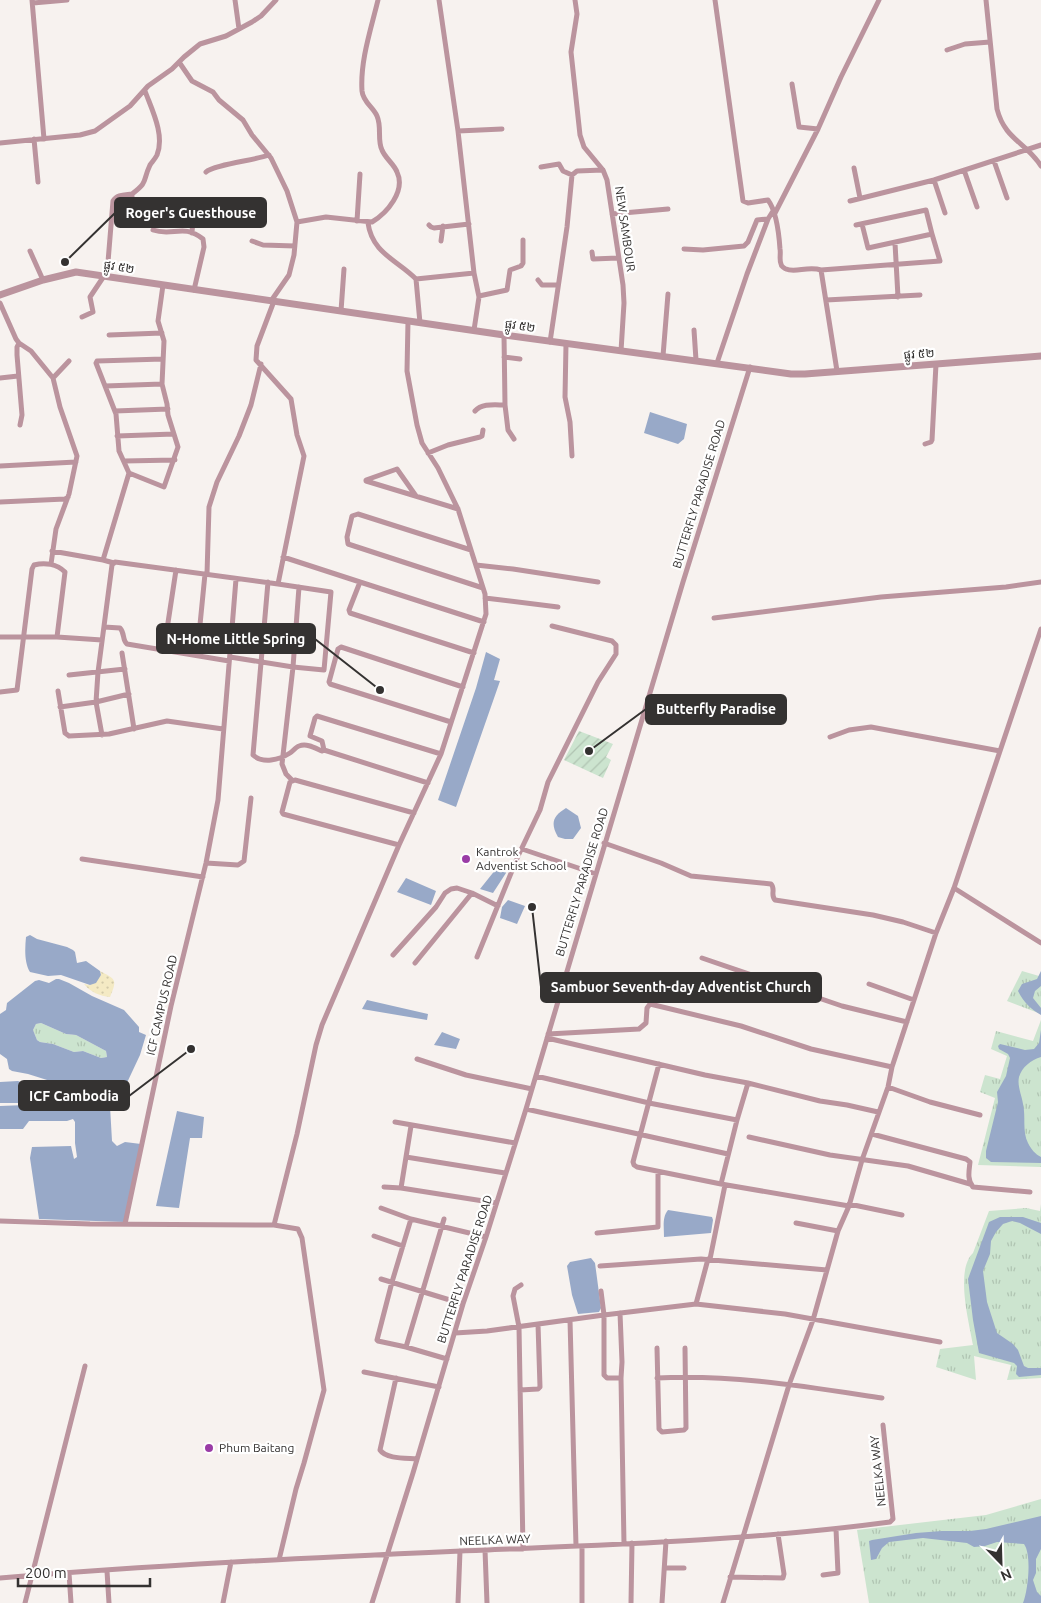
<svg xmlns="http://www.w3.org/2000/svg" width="1041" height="1603" font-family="Ubuntu,'Noto Sans Khmer',sans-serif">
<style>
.grass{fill:url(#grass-tufts)}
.sand{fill:url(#sand-dots)}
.garden{fill:url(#garden-furrows)}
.water{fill:#98a9c8;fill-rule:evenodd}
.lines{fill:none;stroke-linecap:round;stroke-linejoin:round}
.minor{stroke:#bb949e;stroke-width:5}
.tertiary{stroke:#bb949e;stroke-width:7}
.poi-dot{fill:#9a3ca6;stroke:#fff;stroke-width:2}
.labels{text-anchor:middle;stroke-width:4.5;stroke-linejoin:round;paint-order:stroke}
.street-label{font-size:12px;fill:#343231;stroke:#fff}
.poi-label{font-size:12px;fill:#343231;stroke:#fff;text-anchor:start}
.leader{fill:none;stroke:#343231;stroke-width:2}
.callout-dot{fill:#343231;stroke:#fff;stroke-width:2}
.callout{fill:#343231;stroke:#343231;stroke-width:2}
.callout-label{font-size:14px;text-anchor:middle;font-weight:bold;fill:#fff}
</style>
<defs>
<pattern id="grass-tufts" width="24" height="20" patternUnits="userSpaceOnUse" patternTransform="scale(1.25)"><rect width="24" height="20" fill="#cce4cf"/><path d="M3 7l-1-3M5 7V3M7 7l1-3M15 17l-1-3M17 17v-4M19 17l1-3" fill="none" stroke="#b0c4b2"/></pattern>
<pattern id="sand-dots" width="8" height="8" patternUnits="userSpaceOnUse" patternTransform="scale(1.25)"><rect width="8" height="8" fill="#f4eac4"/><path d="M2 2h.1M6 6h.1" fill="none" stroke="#d2c9a9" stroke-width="1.8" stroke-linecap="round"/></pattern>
<pattern id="garden-furrows" width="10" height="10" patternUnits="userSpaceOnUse" patternTransform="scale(1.25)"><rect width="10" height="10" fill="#cce4cf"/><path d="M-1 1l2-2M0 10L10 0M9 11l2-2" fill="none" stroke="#b0c4b2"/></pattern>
</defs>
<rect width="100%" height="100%" fill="#f7f2ef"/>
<path class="grass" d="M 1022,971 L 1039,976 L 1041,972 L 1041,1014 L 1007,1001 Z
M 1041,1020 L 1041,1167 L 978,1165 L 995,1098 L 980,1092 L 985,1075 L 1000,1079 L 1007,1056 L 991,1049 L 996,1031 L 1033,1041 Z
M 41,1023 L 66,1034 L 76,1035 L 106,1051 L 107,1057 L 101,1058 L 83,1051 L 74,1052 L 53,1044 L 40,1042 L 37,1040 L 33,1030 L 36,1024 Z
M 1041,1204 L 1041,1378 L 1007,1380 L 1011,1365 L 974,1356 L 976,1380 L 936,1367 L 940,1349 L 973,1345 C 969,1322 955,1270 973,1253 L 989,1211 L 1026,1208 L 1040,1211 Z
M 1041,1499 L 1041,1603 L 869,1603 L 857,1530 L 986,1515 Z"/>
<path class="sand" d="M 100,971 C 115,979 118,979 110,997 C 100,996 90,992 84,984 L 90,985 L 101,975 Z"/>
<path class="garden" d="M 579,731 L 613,744 L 606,757 L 611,760 L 603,778 L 564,760 Z"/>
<path class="water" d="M 650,412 L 687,424 L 684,439 L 678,444 L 644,433 Z
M 486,652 L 500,659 L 494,680 L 500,681 L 456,807 L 438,800 L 476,688 Z
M 566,808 L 578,816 L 581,828 L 573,839 L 565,839 L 558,837 C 550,823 553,816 566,808 Z
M 500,864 L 506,873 L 493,893 L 480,889 Z
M 406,878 L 436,891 L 431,905 L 397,892 Z
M 508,900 L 525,906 L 517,924 L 500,918 L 502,907 Z
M 30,935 L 37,939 L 67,947 L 73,950 L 75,952 L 77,963 L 86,961 L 100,971 L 101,975 L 96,983 L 90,985 L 61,975 L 48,976 L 30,972 C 24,962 25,948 26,937 Z
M 1041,971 L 1041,986 L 1035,991 L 1033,998 L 1041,1008 L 1041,1015 C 1031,1009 1024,1003 1018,991 L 1022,984 L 1037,979 Z
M 56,979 L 59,979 L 69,983 L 92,996 L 124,1010 L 139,1027 L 139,1032 L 146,1035 L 140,1055 L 125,1087 L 116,1089 L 111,1093 L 98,1096 L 28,1074 L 12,1071 L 9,1069 L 7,1059 L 0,1054 L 0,1014 L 6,1010 L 7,1003 L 35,981 L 39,980 L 49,983 ZM 41,1023 L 66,1034 L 76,1035 L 106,1051 L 107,1057 L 101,1058 L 83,1051 L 74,1052 L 53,1044 L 40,1042 L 37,1040 L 33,1030 L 36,1024 Z
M 367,1000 L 428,1014 L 427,1020 L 362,1009 Z
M 1041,1030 L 1041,1057 C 1031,1060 1022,1067 1019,1077 C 1017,1086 1022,1096 1023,1104 C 1026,1117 1022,1131 1028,1143 C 1031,1149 1035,1154 1041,1157 L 1041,1163 L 991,1162 L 986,1158 L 986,1151 L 998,1102 L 997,1092 L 1006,1076 L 1010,1058 L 1008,1054 L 999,1049 L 998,1046 L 1000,1044 L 1025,1050 L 1034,1049 L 1039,1043 Z
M 442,1032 L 460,1039 L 456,1049 L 434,1045 Z
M 18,1081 L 27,1085 C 25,1092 21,1096 18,1103 L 0,1103 L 0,1082 Z
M 30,1084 L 58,1102 L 110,1106 L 112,1141 L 117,1146 L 125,1142 L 141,1144 L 124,1222 L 39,1219 L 30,1158 L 32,1147 L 71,1146 L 74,1159 L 77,1157 L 75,1143 L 75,1122 L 73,1119 L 67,1121 L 29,1121 L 23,1129 L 0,1129 L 0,1106 L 26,1105 Z
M 177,1111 L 204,1117 L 202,1138 L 190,1138 L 179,1208 L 156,1206 Z
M 668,1210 L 712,1217 L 713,1220 L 711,1233 L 664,1237 C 664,1228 662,1217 668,1210 Z
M 1000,1217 L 1023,1217 L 1041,1223 L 1041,1234 L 1020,1223 L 1012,1221 L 1003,1224 L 996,1232 L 991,1241 L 990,1254 L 983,1271 L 987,1302 L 997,1333 L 1013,1344 L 1018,1350 L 1024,1366 L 1028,1368 L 1041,1368 L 1041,1375 L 1019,1377 L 1016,1374 L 1017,1366 L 1014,1363 L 979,1353 L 973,1320 L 968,1279 L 989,1222 Z
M 591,1258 L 595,1263 L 601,1308 L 599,1312 L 578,1314 L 572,1295 L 567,1266 L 570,1262 Z
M 1041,1516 L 1041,1549 L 1036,1559 L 1036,1573 L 1033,1580 L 1037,1592 L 1041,1596 L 1041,1603 L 1023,1603 C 1028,1591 1032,1555 1024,1544 L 997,1542 L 985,1546 L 974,1547 L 967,1543 L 923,1538 L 889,1542 L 882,1548 L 876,1559 L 871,1560 L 869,1541 L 872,1540 L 916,1533 L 942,1531 L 970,1531 L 986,1529 Z"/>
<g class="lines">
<path class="minor" d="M 32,0 L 44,139
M 235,0 L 239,29
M 439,0 L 458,131 L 474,273 L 479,297 L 474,330
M 575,0 L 577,14 L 571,52 L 580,135 L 584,147 L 603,170 L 607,180 L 623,285 L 624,303 L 621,351
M 715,0 L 743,201 L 748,203 L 768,200 C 777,212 779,234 780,249 C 781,253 779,260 781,264 C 781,266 785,269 786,269 C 795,273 808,266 821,270 L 837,371
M 986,0 L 997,109 C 1005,140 1026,142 1041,166
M 33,3 L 67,0
M 947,50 L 965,44 L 990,42
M 179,62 L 192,81 L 213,92 L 219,100 L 243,120 L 252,135 L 271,158 L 287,191 L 297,222 L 294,255 L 289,275 L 271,301
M 792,84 L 799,127 L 818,129
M 458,131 L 502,129
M 34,139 L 38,182
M 0,143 L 80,135 L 95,131 L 130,106 L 148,86 L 172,69 L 184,57 L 200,44 L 226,36 L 252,22 L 261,16 L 276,0
M 994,161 L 1007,198
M 541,167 L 559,164 L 563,171 L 572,175
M 854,168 L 860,198
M 964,170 L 977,207
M 206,172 C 213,165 256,160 269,155
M 934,180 L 945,213
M 132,194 C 149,181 142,182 150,165 C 152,162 155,159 157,155 C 165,135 152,110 145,91
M 850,201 L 934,180 L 1041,145
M 612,214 L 668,209
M 774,215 L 818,129 L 841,77 L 879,0
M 357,221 L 360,174
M 297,222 L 326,217 L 372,222 C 387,213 406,191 397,172 C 394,164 385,158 382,150 C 377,140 382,127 377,116 C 373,107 363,102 362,91 C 360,61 371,29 378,0
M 368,223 C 372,253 397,260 416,279 L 420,323
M 429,225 L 431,227 L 434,228 L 469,224
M 856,225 L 926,210 L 932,234 L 868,248 L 862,224
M 153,230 C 173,237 183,223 203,239 L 204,247 L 194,290
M 192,233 L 194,204
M 252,241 L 263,245 L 295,246
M 441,241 L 443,226
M 895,243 L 898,297
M 684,249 L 703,250 L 744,246 L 748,242 L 757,220 L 768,219
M 30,251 L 43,280
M 592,252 L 593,259 L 618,258
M 821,270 L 940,261 L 932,234
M 416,279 L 474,273
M 538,280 L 542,285 L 558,285
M 163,285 L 158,321 L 164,341 L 162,384 L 167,404 L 168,415 L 178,447 L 164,487 L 129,473 L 119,451 L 116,414 L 96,363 L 97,361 L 163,359
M 479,296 L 507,290 L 510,270 L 521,266 L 523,263 L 523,240
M 826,300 L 920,295
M 274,301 L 257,346 L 256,360 L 291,399 L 297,435 L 304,456 L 278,584
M 0,303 L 16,339 L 19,343 L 17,347 L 17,355 L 22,415 L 20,425
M 341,311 L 344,269
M 82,317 L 93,312 L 90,297 L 104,276 L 108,262 L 113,201 C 117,194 125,195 132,194 L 132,215
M 694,330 L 696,360
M 109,335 L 162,333
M 504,335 L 505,405 L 508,430 L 514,439
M 550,342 L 567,227 L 572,175 L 577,171 L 603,170
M 19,343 L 31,351 L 53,378 L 60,407 L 77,456 L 69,494 L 56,529 L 51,564
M 566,344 L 565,397 L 570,422 L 572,456
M 663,356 L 668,294
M 504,357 L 520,359
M 717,363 L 747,274 L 768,219 L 773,211
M 0,378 L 18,376
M 53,378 L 69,361
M 105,386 L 162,384
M 115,411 L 168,409
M 475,411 C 482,403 495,405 505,405
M 117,436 L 174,434
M 925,444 L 931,442 L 932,440 L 936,364
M 428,453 L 448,445 L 480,437 L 482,436 L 483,430
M 124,461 L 175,460
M 0,466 L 76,462
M 416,496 L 397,469 L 366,480 L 366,481 L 458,509
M 0,502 L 65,499 L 68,497
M 471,550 L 358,514 L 352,516 L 347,537 L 348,544 L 483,588
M 52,551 L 103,560
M 283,557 L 360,582
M 114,563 L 103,560 L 129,473
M 476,565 L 513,569 L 598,582
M 207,574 L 209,507 L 217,482 L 239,436 L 251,405 L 261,364
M 268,582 L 253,755 C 263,764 279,760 290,753 C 293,751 296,747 299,746 C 307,743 315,748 322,751 L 324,750
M 485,598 L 558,607
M 714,618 L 881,597 L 1006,587 L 1041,582
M 104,627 L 120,628 C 125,633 122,640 127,644 L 229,661
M 0,637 L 57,637 L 102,640
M 164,649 L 176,570
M 122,653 L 134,729
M 474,653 L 350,613 L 349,610 L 360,582 L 484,622
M 197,655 L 205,574
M 69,675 L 125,669
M 58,691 L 65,733 L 69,736 L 109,734 L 167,721 L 223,729
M 0,692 L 17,690 L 32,569 L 34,565 C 45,562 57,564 65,572 L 57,637
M 60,707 L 96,702 L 129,694
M 451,722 L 330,684 L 329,682 L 338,649 L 341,647 L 463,687
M 102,735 L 96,702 L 98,672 L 112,565 L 115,562 L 278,584 L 331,592 L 324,670 L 293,667 L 230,657
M 830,737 L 849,730 L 871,727 L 1000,751
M 292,780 L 286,774 L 282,764 L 293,667 L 299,587
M 428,783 L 324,750 L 322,741 L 310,736 L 315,718 L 317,716 L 441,754
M 604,843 L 661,863 L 691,876 L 771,884 C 776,889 770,895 775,900 L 873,915 L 903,922 L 936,933
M 399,845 L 283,814 L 282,812 L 290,782 L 295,780 L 414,813
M 522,849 L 596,874
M 82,859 L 203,877
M 206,863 L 238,865 L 244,861 L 251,798
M 954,888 L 1041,943
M 393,955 L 436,907 L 445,893 L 451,889 L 457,888 L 472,893
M 477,957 L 518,856 L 540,810 L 548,782 L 598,682 L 616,654 L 616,645 L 612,641 L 552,626
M 702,958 L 842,1006 L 907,1022
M 415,963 L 472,893 L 498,906
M 869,984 L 914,1000
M 548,1034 L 639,1029 L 646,1023 L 647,1008 L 650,1004 L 741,1026 L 811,1049 L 892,1067
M 547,1038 L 705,1075 L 748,1083 L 820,1101 L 847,1105 L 878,1112
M 417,1059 L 466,1075 L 532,1089
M 659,1064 L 633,1162 L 634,1165 L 637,1167 L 721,1184 L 737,1120 L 748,1083
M 536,1076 L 649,1103 L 737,1120
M 888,1087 L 930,1102 L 980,1115
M 526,1109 L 728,1154
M 395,1122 L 515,1143
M 872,1134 L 966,1159 L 970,1162 C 969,1171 967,1180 973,1187 L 1030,1192
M 749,1137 L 830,1155 L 908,1166 L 970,1184
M 406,1157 L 505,1173
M 721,1184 L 849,1206
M 384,1187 L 401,1188 L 496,1203
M 401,1188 L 411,1126
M 849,1204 L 902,1215
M 381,1208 L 411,1219 L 486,1237
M 411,1219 L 392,1282 L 377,1340 L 378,1341 L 406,1347 L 447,1359
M 0,1221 L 90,1224 L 274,1225 L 298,1229 L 302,1238 L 324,1390 L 304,1463 L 296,1489 L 279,1560
M 796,1223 L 838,1231
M 125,1224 L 171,1006 L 206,863 L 218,800 L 236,579
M 274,1225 L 297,1134 L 316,1045 L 322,1025 L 399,845 L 441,754 L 486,614 L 485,594 L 458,509 L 438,468 L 422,443 L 417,425 L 407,371 L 408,321
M 597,1233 L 658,1227 L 658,1172
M 374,1236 L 403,1246
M 710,1259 L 725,1185
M 600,1266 L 701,1259 L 827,1270
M 381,1279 L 463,1304
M 521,1285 L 515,1289 L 513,1296 L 519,1327 L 523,1549
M 601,1291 L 604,1315 L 604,1375 L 607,1378 L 621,1378 L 624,1544
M 696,1304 L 708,1259
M 620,1313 L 622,1362 L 621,1378
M 570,1320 L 576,1546
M 455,1333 L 487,1331 L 604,1315 L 696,1304 L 785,1314 L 940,1342
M 406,1347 L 444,1219
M 657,1348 L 659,1429 L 662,1432 L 684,1430 L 686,1428 L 685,1348
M 364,1372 L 439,1387
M 396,1378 L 380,1450 C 386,1459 406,1458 417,1459
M 657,1378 C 732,1374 808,1387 882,1398
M 520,1390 L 538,1389 L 540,1387 L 538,1324
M 485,1550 L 487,1603
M 665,1568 L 684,1568
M 107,1571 L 109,1603
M 69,1573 L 71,1603
M 823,1575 L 838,1573 L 836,1529
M 730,1577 L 783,1578 L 784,1574 L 778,1534
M 0,1578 C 153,1565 307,1558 461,1551 C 604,1545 748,1541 890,1522 L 893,1519 L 883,1425
M 25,1603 L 85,1366
M 223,1603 L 231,1562
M 372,1603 L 413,1473 L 463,1304 L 486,1237 L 526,1109 L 683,582 L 750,367
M 458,1603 L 460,1551
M 582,1603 L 582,1546
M 631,1603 L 632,1543
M 662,1603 L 666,1541
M 723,1603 L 789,1385 L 813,1320 L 838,1231 L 849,1206 L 862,1160 L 888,1087 L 892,1067 L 936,933 L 954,888 L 1041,629"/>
<path class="tertiary" d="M 0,295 L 43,280 L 76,272 L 504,335 L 791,374 L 805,374 L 1041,356"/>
</g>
<g class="poi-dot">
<circle cx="466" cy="859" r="5"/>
<circle cx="209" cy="1448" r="5"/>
</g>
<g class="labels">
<g class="street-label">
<text transform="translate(625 229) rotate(82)" y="4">NEW SAMBOUR</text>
<text transform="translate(119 267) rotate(9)" y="4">ផ្លូវ ៥២</text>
<text transform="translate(520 326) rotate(8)" y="4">ផ្លូវ ៥២</text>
<text transform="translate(919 354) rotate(-4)" y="4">ផ្លូវ ៥២</text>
<text transform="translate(699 494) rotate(-73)" y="4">BUTTERFLY PARADISE ROAD</text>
<text transform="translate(582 882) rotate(-73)" y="4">BUTTERFLY PARADISE ROAD</text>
<text transform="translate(162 1005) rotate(-77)" y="4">ICF CAMPUS ROAD</text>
<text transform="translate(465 1269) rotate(-72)" y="4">BUTTERFLY PARADISE ROAD</text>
<text transform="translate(878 1471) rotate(-96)" y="4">NEELKA WAY</text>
<text transform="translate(495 1540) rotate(-2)" y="4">NEELKA WAY</text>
</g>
<g class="poi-label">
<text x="476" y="856">Kantrok<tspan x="476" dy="14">Adventist School</tspan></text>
<text x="219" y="1452">Phum Baitang</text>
</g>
</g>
<path class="leader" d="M65 262L115 213M380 690L315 639M589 751L646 709M532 907L541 987M191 1049L129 1096"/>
<g class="callout-dot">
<circle cx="65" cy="262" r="5"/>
<circle cx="380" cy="690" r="5"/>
<circle cx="589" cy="751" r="5"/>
<circle cx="532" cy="907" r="5"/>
<circle cx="191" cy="1049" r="5"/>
</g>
<g class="callout">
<rect x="115" y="198" width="151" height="29" rx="5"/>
<rect x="157" y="624" width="158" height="29" rx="5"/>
<rect x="646" y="695" width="140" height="29" rx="5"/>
<rect x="541" y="973" width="280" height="29" rx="5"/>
<rect x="19" y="1081" width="110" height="29" rx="5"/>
</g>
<g class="callout-label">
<text x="191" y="218">Roger's Guesthouse</text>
<text x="236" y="644">N-Home Little Spring</text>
<text x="716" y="714">Butterfly Paradise</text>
<text x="681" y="992">Sambuor Seventh-day Adventist Church</text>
<text x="74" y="1101">ICF Cambodia</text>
</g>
<g transform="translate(1001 1563) rotate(157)" stroke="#ffffff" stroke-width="4" paint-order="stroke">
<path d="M0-4L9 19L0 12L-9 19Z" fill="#343231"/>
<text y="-8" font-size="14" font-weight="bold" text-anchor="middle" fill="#343231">N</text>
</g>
<path d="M18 1578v8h132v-8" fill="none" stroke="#343231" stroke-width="2.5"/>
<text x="25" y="1578" font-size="15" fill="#343231" stroke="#ffffff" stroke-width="4" paint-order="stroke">200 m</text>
</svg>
